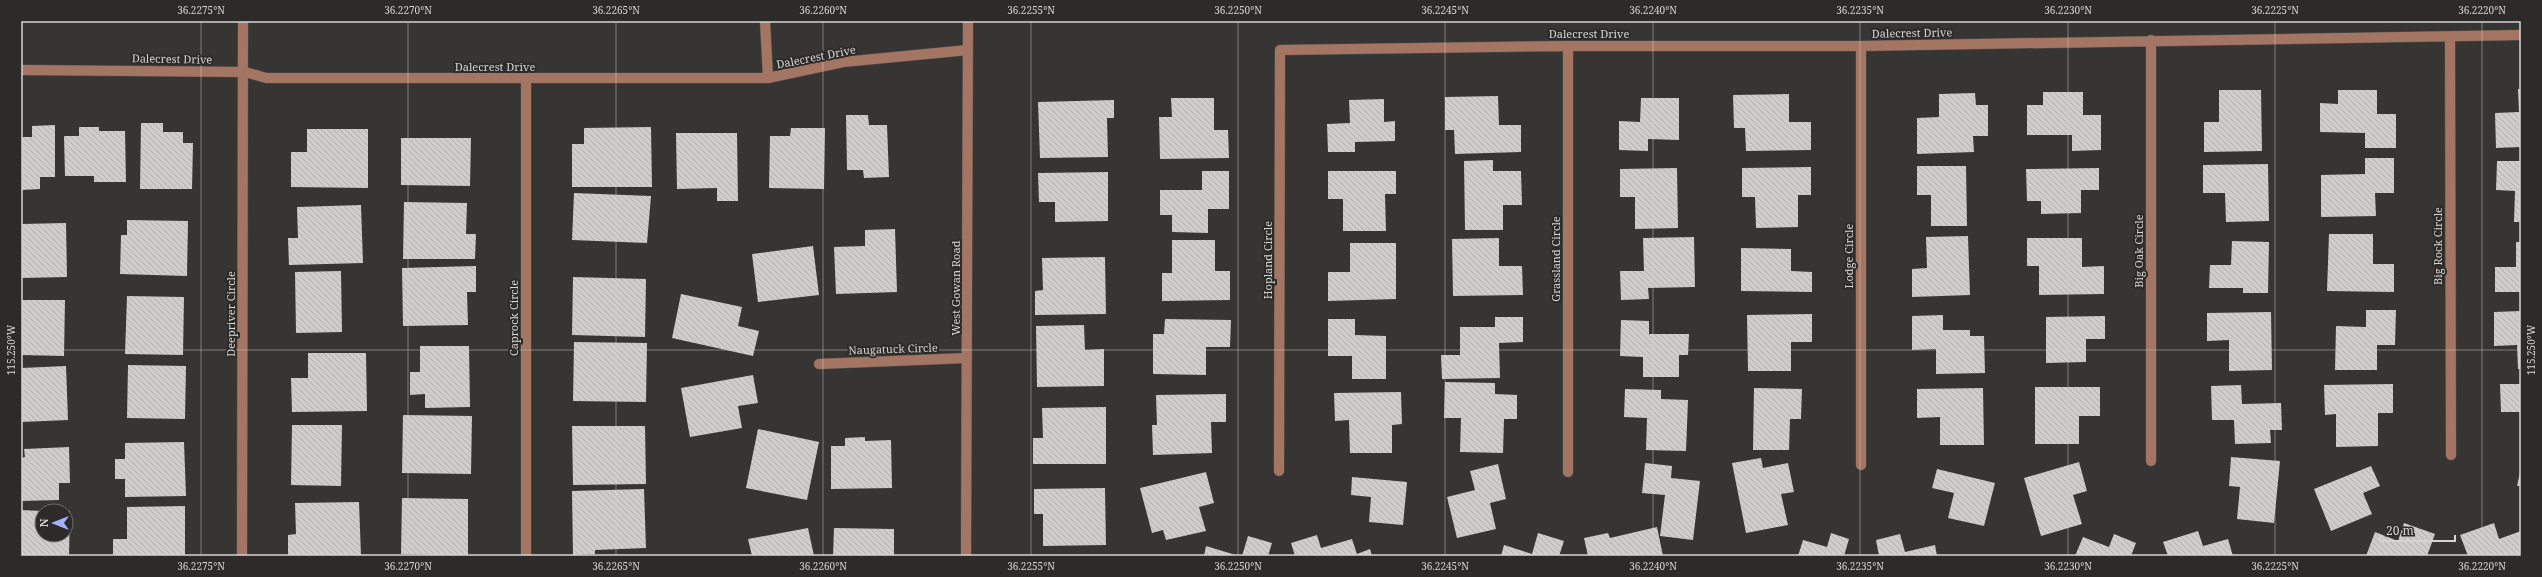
<svg xmlns="http://www.w3.org/2000/svg" width="2542" height="577" font-family="'Noto Serif',serif">
<style>
.building{fill:url(#building-back-hatch)}
.lines{fill:none;stroke-linecap:round;stroke-linejoin:round}
.minor-casing{stroke:#545250;stroke-width:11}
.minor{stroke:#a47562;stroke-width:10}
.ticks{fill:none;stroke:#d6d4d3;stroke-width:1;stroke-opacity:0.45}
.labels{text-anchor:middle;stroke-width:4;stroke-linejoin:round;paint-order:stroke}
.street-label{font-size:11px;fill:#d6d4d3;stroke:#2d2b29}
.neatline{fill:none;stroke:#d6d4d3;stroke-width:1.5}
.ticks-label{font-size:10px;text-anchor:middle;fill:#d6d4d3}
</style>
<defs>
<pattern id="building-back-hatch" width="6" height="6" patternUnits="userSpaceOnUse"><rect width="6" height="6" fill="#cfccca"/><path d="M-1 5l2 2M0 0l6 6M5-1l2 2" fill="none" stroke="#b2b0ae"/></pattern>
</defs>
<rect width="100%" height="100%" fill="#373533"/>
<path class="building" d="M 2518,89 L 2521,89 L 2521,147 L 2496,148 L 2495,113 L 2519,112 Z
M 2219,90 L 2261,90 L 2262,151 L 2204,152 L 2204,122 L 2219,122 Z
M 2338,90 L 2377,90 L 2377,114 L 2396,114 L 2396,148 L 2365,148 L 2365,133 L 2320,132 L 2320,103 L 2338,104 Z
M 2043,92 L 2083,92 L 2083,115 L 2101,115 L 2101,150 L 2072,151 L 2072,135 L 2027,135 L 2027,105 L 2043,105 Z
M 1975,93 L 1976,105 L 1988,105 L 1988,136 L 1973,136 L 1974,152 L 1917,154 L 1917,118 L 1939,117 L 1939,94 Z
M 1789,94 L 1789,122 L 1811,122 L 1811,150 L 1746,151 L 1745,128 L 1734,128 L 1733,95 Z
M 1498,96 L 1499,125 L 1521,125 L 1521,152 L 1455,154 L 1454,130 L 1445,130 L 1445,97 Z
M 1171,98 L 1214,98 L 1214,130 L 1228,130 L 1229,158 L 1160,159 L 1159,117 L 1172,117 Z
M 1641,98 L 1679,98 L 1679,140 L 1648,139 L 1648,151 L 1619,150 L 1619,121 L 1640,122 Z
M 1384,99 L 1384,122 L 1395,121 L 1395,141 L 1355,142 L 1355,152 L 1328,152 L 1327,124 L 1350,123 L 1349,100 Z
M 1114,100 L 1114,118 L 1107,118 L 1108,157 L 1040,158 L 1038,102 Z
M 846,115 L 868,115 L 869,125 L 887,125 L 889,177 L 864,178 L 863,170 L 847,170 Z
M 141,123 L 163,123 L 163,132 L 183,132 L 183,143 L 193,143 L 192,189 L 140,189 Z
M 55,125 L 55,177 L 40,177 L 40,189 L 21,190 L 21,137 L 32,137 L 32,126 Z
M 79,127 L 99,127 L 99,131 L 125,131 L 126,182 L 94,182 L 94,176 L 65,176 L 64,136 L 79,136 Z
M 651,127 L 652,187 L 572,187 L 572,144 L 584,144 L 584,128 Z
M 791,128 L 825,128 L 824,189 L 769,188 L 770,136 L 790,136 Z
M 307,129 L 368,129 L 368,188 L 291,187 L 291,152 L 307,152 Z
M 676,133 L 737,133 L 738,201 L 717,201 L 717,188 L 677,189 Z
M 401,138 L 471,138 L 470,186 L 401,185 Z
M 2365,158 L 2394,158 L 2394,193 L 2375,193 L 2376,216 L 2321,217 L 2321,175 L 2365,174 Z
M 1493,160 L 1493,171 L 1521,171 L 1522,205 L 1503,205 L 1503,230 L 1465,230 L 1464,161 Z
M 2497,161 L 2521,161 L 2521,222 L 2514,222 L 2515,191 L 2496,190 Z
M 2268,164 L 2269,221 L 2226,222 L 2225,193 L 2203,193 L 2203,165 Z
M 1917,166 L 1966,166 L 1967,226 L 1931,226 L 1931,195 L 1917,195 Z
M 1811,167 L 1811,195 L 1798,195 L 1798,227 L 1756,228 L 1755,197 L 1742,197 L 1742,168 Z
M 1677,168 L 1678,228 L 1635,229 L 1635,197 L 1620,197 L 1620,169 Z
M 2099,168 L 2099,190 L 2081,190 L 2081,213 L 2041,214 L 2041,201 L 2027,201 L 2026,169 Z
M 1202,171 L 1229,171 L 1229,209 L 1208,209 L 1208,233 L 1172,232 L 1172,215 L 1160,215 L 1160,190 L 1202,190 Z
M 1328,171 L 1396,171 L 1396,194 L 1385,194 L 1386,231 L 1343,231 L 1343,199 L 1328,199 Z
M 1108,172 L 1108,221 L 1055,222 L 1055,202 L 1039,202 L 1038,173 Z
M 574,193 L 651,196 L 647,243 L 572,240 Z
M 404,202 L 467,203 L 466,234 L 476,234 L 475,259 L 403,259 Z
M 361,205 L 363,263 L 289,265 L 288,238 L 298,238 L 297,207 Z
M 127,220 L 188,221 L 187,276 L 120,274 L 121,235 L 127,235 Z
M 66,223 L 67,277 L 21,278 L 21,224 Z
M 895,229 L 897,292 L 836,294 L 834,247 L 865,246 L 865,230 Z
M 2329,234 L 2373,234 L 2373,264 L 2394,264 L 2394,292 L 2327,291 Z
M 1968,236 L 1970,295 L 1912,297 L 1912,269 L 1927,268 L 1926,237 Z
M 1694,237 L 1695,287 L 1648,288 L 1649,299 L 1621,300 L 1620,271 L 1644,271 L 1643,238 Z
M 1499,238 L 1499,266 L 1522,266 L 1523,295 L 1453,296 L 1452,239 Z
M 2027,238 L 2082,238 L 2082,267 L 2104,266 L 2104,294 L 2039,295 L 2039,266 L 2027,266 Z
M 1172,240 L 1215,240 L 1215,271 L 1230,271 L 1230,300 L 1162,301 L 1162,273 L 1172,273 Z
M 2232,241 L 2269,242 L 2268,293 L 2243,293 L 2243,288 L 2209,288 L 2210,265 L 2231,265 Z
M 2516,242 L 2521,242 L 2521,292 L 2495,292 L 2495,267 L 2516,267 Z
M 1350,243 L 1396,243 L 1396,299 L 1328,301 L 1328,272 L 1350,272 Z
M 813,246 L 819,295 L 758,302 L 752,254 Z
M 1741,248 L 1791,249 L 1791,271 L 1812,272 L 1812,292 L 1741,291 Z
M 1105,257 L 1106,314 L 1035,315 L 1035,291 L 1043,290 L 1042,258 Z
M 476,266 L 476,292 L 467,292 L 468,325 L 403,326 L 402,268 Z
M 341,271 L 342,332 L 296,333 L 295,272 Z
M 573,277 L 646,279 L 645,337 L 572,335 Z
M 681,294 L 742,307 L 738,326 L 759,331 L 753,356 L 672,338 Z
M 127,296 L 184,297 L 183,355 L 125,354 Z
M 21,300 L 65,300 L 64,356 L 21,355 Z
M 2366,310 L 2396,310 L 2395,345 L 2377,345 L 2377,370 L 2335,370 L 2336,326 L 2366,327 Z
M 2521,311 L 2521,369 L 2518,369 L 2517,345 L 2494,346 L 2494,312 Z
M 2271,312 L 2272,370 L 2229,371 L 2229,340 L 2207,341 L 2207,313 Z
M 1812,314 L 1812,342 L 1791,342 L 1791,371 L 1748,371 L 1747,315 Z
M 1943,315 L 1943,330 L 1970,330 L 1970,336 L 1984,336 L 1985,373 L 1936,374 L 1936,349 L 1912,350 L 1912,316 Z
M 2105,316 L 2105,339 L 2086,339 L 2086,362 L 2046,363 L 2046,317 Z
M 1495,317 L 1523,317 L 1523,342 L 1499,343 L 1500,378 L 1442,379 L 1441,355 L 1460,355 L 1460,327 L 1495,327 Z
M 1165,319 L 1231,320 L 1230,347 L 1206,347 L 1206,375 L 1153,374 L 1153,334 L 1164,334 Z
M 1328,319 L 1355,319 L 1355,335 L 1386,336 L 1386,379 L 1352,379 L 1352,356 L 1328,356 Z
M 1621,320 L 1649,321 L 1649,334 L 1689,334 L 1688,355 L 1679,355 L 1679,377 L 1643,377 L 1643,357 L 1620,356 Z
M 1084,325 L 1085,350 L 1104,349 L 1104,386 L 1037,387 L 1036,326 Z
M 574,342 L 647,343 L 646,402 L 573,401 Z
M 420,346 L 469,346 L 470,407 L 425,408 L 425,394 L 410,395 L 410,372 L 420,372 Z
M 308,353 L 366,353 L 367,411 L 292,412 L 291,378 L 308,378 Z
M 128,365 L 186,366 L 185,419 L 127,418 Z
M 66,366 L 68,420 L 21,422 L 21,368 Z
M 753,375 L 758,403 L 738,406 L 742,428 L 690,437 L 681,388 Z
M 1445,382 L 1495,383 L 1495,394 L 1517,395 L 1517,419 L 1504,419 L 1503,453 L 1460,452 L 1461,418 L 1444,418 Z
M 2393,384 L 2393,413 L 2378,413 L 2378,446 L 2336,447 L 2336,414 L 2325,415 L 2324,385 Z
M 2500,384 L 2521,384 L 2521,412 L 2501,412 Z
M 2241,385 L 2242,404 L 2281,403 L 2282,430 L 2270,430 L 2271,443 L 2235,444 L 2234,420 L 2212,420 L 2211,386 Z
M 2035,387 L 2100,387 L 2100,416 L 2079,416 L 2079,444 L 2035,444 Z
M 1754,388 L 1802,389 L 1801,419 L 1790,419 L 1789,450 L 1753,450 Z
M 1983,388 L 1984,445 L 1940,445 L 1940,417 L 1917,418 L 1917,389 Z
M 1625,389 L 1661,390 L 1661,399 L 1688,400 L 1686,451 L 1646,450 L 1647,418 L 1624,417 Z
M 1401,392 L 1402,424 L 1392,425 L 1392,453 L 1350,453 L 1349,420 L 1335,421 L 1334,393 Z
M 1226,394 L 1226,422 L 1211,422 L 1212,453 L 1153,455 L 1152,425 L 1157,425 L 1156,395 Z
M 1106,407 L 1106,464 L 1033,464 L 1033,438 L 1043,438 L 1042,408 Z
M 403,415 L 472,416 L 471,474 L 402,473 Z
M 292,425 L 342,425 L 341,486 L 291,485 Z
M 572,426 L 645,426 L 646,484 L 573,485 Z
M 758,429 L 819,442 L 807,500 L 746,488 Z
M 865,437 L 865,441 L 891,440 L 892,488 L 831,489 L 831,446 L 845,446 L 845,438 Z
M 184,442 L 186,496 L 125,497 L 125,479 L 115,479 L 115,459 L 125,459 L 125,443 Z
M 69,447 L 70,483 L 59,483 L 59,500 L 21,501 L 21,458 L 25,457 L 24,449 Z
M 2231,457 L 2280,461 L 2274,523 L 2237,519 L 2240,487 L 2229,486 Z
M 1761,458 L 1763,468 L 1788,463 L 1794,492 L 1781,494 L 1788,525 L 1746,533 L 1732,463 Z
M 2079,462 L 2087,491 L 2073,495 L 2082,524 L 2041,536 L 2024,478 Z
M 1645,463 L 1672,466 L 1671,478 L 1700,481 L 1693,540 L 1660,536 L 1665,495 L 1642,493 Z
M 1498,464 L 1506,499 L 1490,503 L 1496,529 L 1457,538 L 1447,497 L 1475,490 L 1470,471 Z
M 2371,466 L 2380,486 L 2363,493 L 2372,514 L 2331,531 L 2314,489 Z
M 2521,468 L 2521,486 L 2517,486 Z
M 1937,469 L 1995,483 L 1984,526 L 1948,518 L 1954,493 L 1932,488 Z
M 1206,472 L 1214,503 L 1199,507 L 1206,531 L 1166,540 L 1163,530 L 1152,533 L 1140,488 Z
M 1352,477 L 1407,482 L 1403,525 L 1369,522 L 1371,497 L 1351,495 Z
M 1105,488 L 1106,545 L 1043,546 L 1043,514 L 1034,514 L 1034,489 Z
M 644,489 L 646,548 L 595,550 L 595,554 L 573,555 L 572,491 Z
M 402,498 L 468,499 L 468,556 L 401,554 Z
M 359,502 L 361,556 L 288,556 L 288,535 L 296,534 L 295,503 Z
M 185,506 L 185,556 L 113,556 L 113,539 L 127,539 L 127,507 Z
M 21,510 L 42,511 L 42,535 L 66,535 L 66,511 L 70,511 L 69,556 L 21,556 Z
M 2404,523 L 2435,534 L 2427,556 L 2366,556 L 2375,532 L 2398,541 Z
M 2494,523 L 2499,539 L 2521,531 L 2521,556 L 2468,556 L 2460,535 Z
M 1657,527 L 1663,556 L 1588,556 L 1584,538 L 1608,533 L 1610,538 Z
M 808,528 L 814,556 L 752,556 L 748,539 Z
M 834,528 L 894,529 L 894,556 L 833,556 Z
M 2198,531 L 2203,546 L 2228,539 L 2233,556 L 2168,556 L 2163,542 Z
M 1538,533 L 1564,541 L 1559,556 L 1501,556 L 1504,545 L 1532,554 Z
M 1831,533 L 1849,539 L 1844,556 L 1798,556 L 1803,540 L 1827,547 Z
M 1900,534 L 1905,552 L 1935,545 L 1937,556 L 1879,556 L 1876,540 Z
M 2114,534 L 2136,543 L 2131,556 L 2075,556 L 2083,537 L 2109,547 Z
M 1317,535 L 1321,548 L 1352,539 L 1357,554 L 1370,549 L 1372,556 L 1295,556 L 1291,543 Z
M 1248,536 L 1272,543 L 1268,556 L 1242,556 Z
M 1206,546 L 1239,556 L 1204,556 Z"/>
<g class="lines">
<defs>
<path id="minor" d="M 765,21 L 768,78
M 2450,37 L 2451,455
M 2151,40 L 2151,461
M 1568,46 L 1568,472
M 21,70 L 245,72 L 266,78 L 768,78 L 843,62 L 968,50
M 526,79 L 526,556
M 819,364 L 967,358
M 1861,465 L 1861,46
M 1279,471 L 1280,50 L 1568,46 L 1861,46 L 2521,35
M 242,556 L 243,21
M 966,556 L 968,21"/>
</defs>
<use href="#minor" class="minor-casing"/>
<use href="#minor" class="minor"/>
</g>
<path class="ticks" d="M 201,21 L 201,556M 408,21 L 408,556M 616,21 L 616,556M 823,21 L 823,556M 1031,21 L 1031,556M 1238,21 L 1238,556M 1445,21 L 1445,556M 1653,21 L 1653,556M 1860,21 L 1860,556M 2068,21 L 2068,556M 2275,21 L 2275,556M 2482,21 L 2482,556M 21,350 L 2521,350"/>
<g class="labels">
<g class="street-label">
<text transform="translate(1912 33) rotate(-1)" y="4">Dalecrest Drive</text>
<text x="1589" y="38">Dalecrest Drive</text>
<text transform="translate(816 57) rotate(-11)" y="4">Dalecrest Drive</text>
<text transform="translate(172 59) rotate(1)" y="4">Dalecrest Drive</text>
<text x="495" y="71">Dalecrest Drive</text>
<text transform="translate(2438 246) rotate(-90)" y="4">Big Rock Circle</text>
<text transform="translate(2139 251) rotate(-90)" y="4">Big Oak Circle</text>
<text transform="translate(1849 256) rotate(-90)" y="4">Lodge Circle</text>
<text transform="translate(1556 259) rotate(-90)" y="4">Grassland Circle</text>
<text transform="translate(1268 260) rotate(-90)" y="4">Hopland Circle</text>
<text transform="translate(956 288) rotate(-90)" y="4">West Gowan Road</text>
<text transform="translate(231 314) rotate(-90)" y="4">Deepriver Circle</text>
<text transform="translate(514 318) rotate(-90)" y="4">Caprock Circle</text>
<text transform="translate(893 349) rotate(-2)" y="4">Naugatuck Circle</text>
</g>
</g>
<rect width="2542" height="577" fill="none" stroke="#2d2b29" stroke-width="44"/>
<g transform="translate(54 523) rotate(270)"><circle r="19" fill="#2d2b29" stroke="#716f6d"/>
<path d="M0-3L7 15L0 10L-7 15Z" fill="#a4b1fc"/>
<text y="-6" font-size="11" font-weight="bold" text-anchor="middle" fill="#d6d4d3">N</text>
</g>
<path d="M2380 535v6h75v-6" fill="none" stroke="#d6d4d3" stroke-width="2"/>
<text x="2386" y="535" font-size="12" fill="#d6d4d3" stroke="#2d2b29" stroke-width="3" paint-order="stroke">20 m</text>
<rect x="22" y="22" width="2498" height="533" class="neatline"/>
<g class="ticks-label">
<text x="201" y="14">36.2275°N</text>
<text x="408" y="14">36.2270°N</text>
<text x="616" y="14">36.2265°N</text>
<text x="823" y="14">36.2260°N</text>
<text x="1031" y="14">36.2255°N</text>
<text x="1238" y="14">36.2250°N</text>
<text x="1445" y="14">36.2245°N</text>
<text x="1653" y="14">36.2240°N</text>
<text x="1860" y="14">36.2235°N</text>
<text x="2068" y="14">36.2230°N</text>
<text x="2275" y="14">36.2225°N</text>
<text x="2482" y="14">36.2220°N</text>
<text transform="translate(2531 350) rotate(-90)" y="4">115.250°W</text>
<text transform="translate(11 350) rotate(-90)" y="4">115.250°W</text>
<text x="201" y="570">36.2275°N</text>
<text x="408" y="570">36.2270°N</text>
<text x="616" y="570">36.2265°N</text>
<text x="823" y="570">36.2260°N</text>
<text x="1031" y="570">36.2255°N</text>
<text x="1238" y="570">36.2250°N</text>
<text x="1445" y="570">36.2245°N</text>
<text x="1653" y="570">36.2240°N</text>
<text x="1860" y="570">36.2235°N</text>
<text x="2068" y="570">36.2230°N</text>
<text x="2275" y="570">36.2225°N</text>
<text x="2482" y="570">36.2220°N</text>
</g>
</svg>
